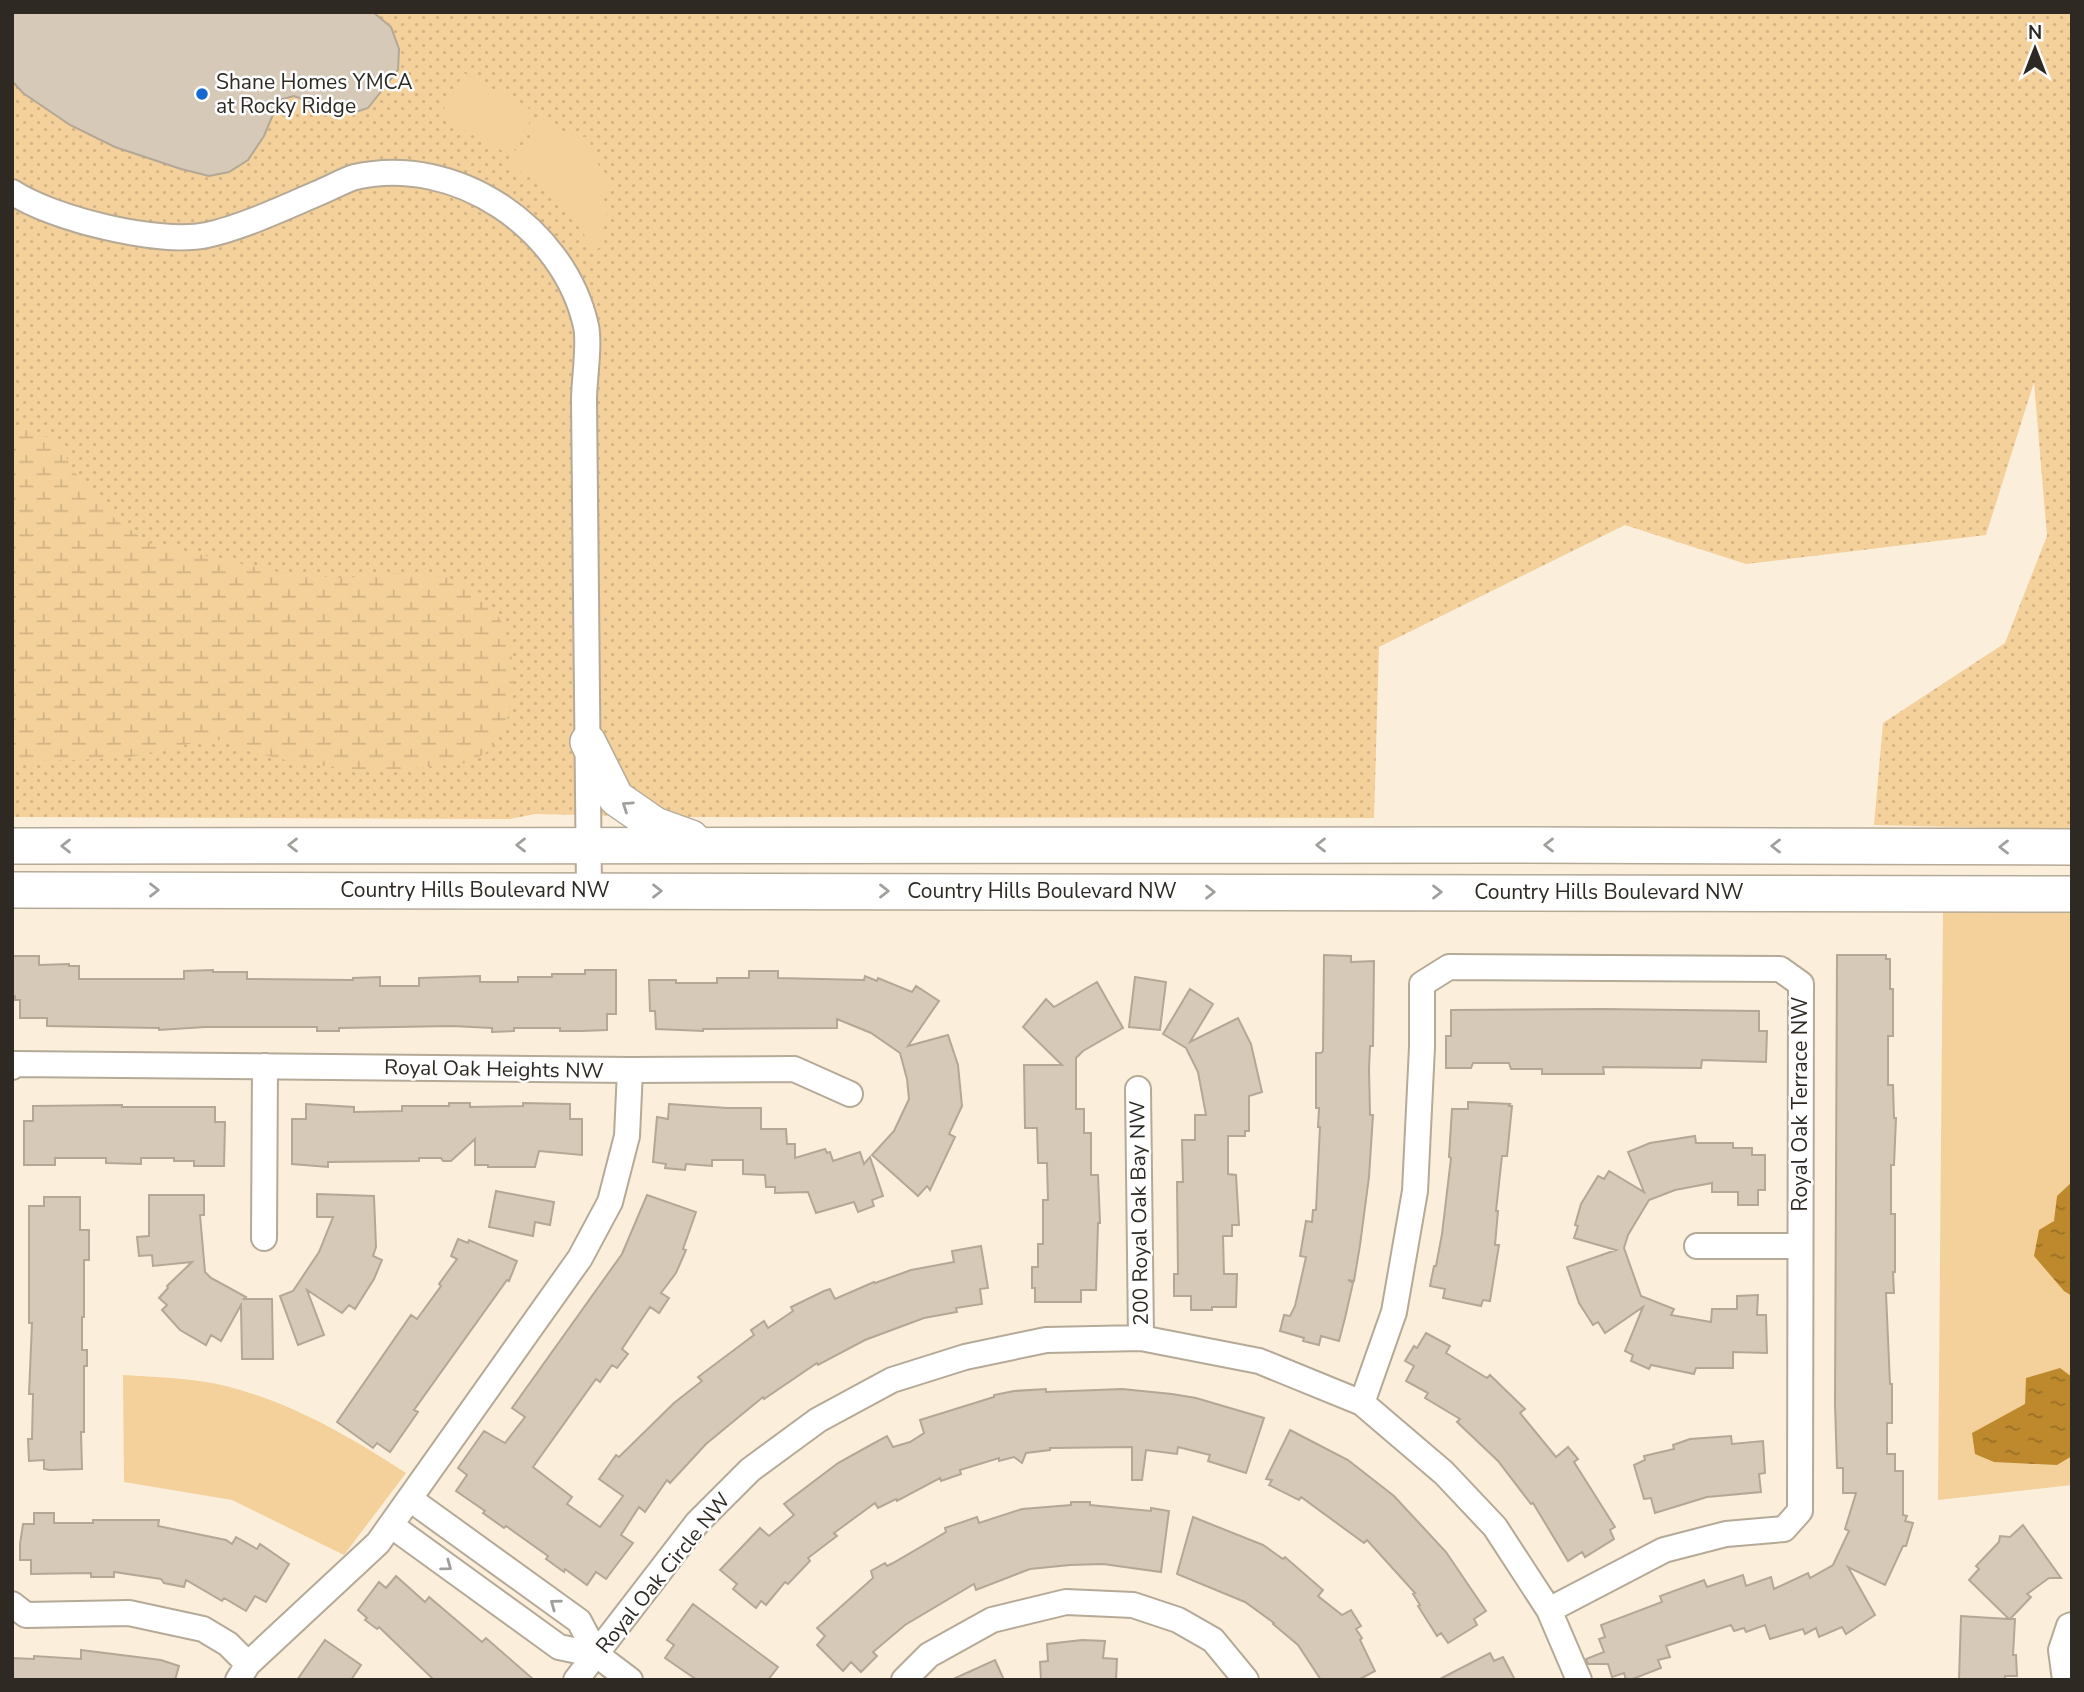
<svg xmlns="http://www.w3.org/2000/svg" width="2084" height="1692" font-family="'Nunito Sans',sans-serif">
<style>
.grass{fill:url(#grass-dots)}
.wetland{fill:url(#wetland-marsh)}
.park{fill:#f4d09a}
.water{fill:url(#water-ripples)}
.building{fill:#d6c9b7;stroke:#b3a795;stroke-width:2}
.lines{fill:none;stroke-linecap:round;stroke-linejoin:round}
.minor-casing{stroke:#b5a997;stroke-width:28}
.secondary-casing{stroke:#b5a997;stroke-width:38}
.minor{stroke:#fff;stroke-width:24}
.secondary{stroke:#fff;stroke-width:35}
.oneway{stroke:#a19f9c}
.poi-dot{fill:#1667d1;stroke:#fefefe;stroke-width:2.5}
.labels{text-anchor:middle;stroke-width:5;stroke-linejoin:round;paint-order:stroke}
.poi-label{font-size:21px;fill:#2e2922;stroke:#fefefe;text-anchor:start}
.street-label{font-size:21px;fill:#2e2922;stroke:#fefefe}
</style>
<defs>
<pattern id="grass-dots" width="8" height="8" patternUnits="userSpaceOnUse" patternTransform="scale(1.75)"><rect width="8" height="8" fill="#f4d09a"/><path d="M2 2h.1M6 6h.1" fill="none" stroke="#d2b384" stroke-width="1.8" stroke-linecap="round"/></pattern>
<pattern id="wetland-marsh" width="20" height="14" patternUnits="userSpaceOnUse" patternTransform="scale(1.75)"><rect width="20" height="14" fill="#f4d09a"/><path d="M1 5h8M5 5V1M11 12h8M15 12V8" fill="none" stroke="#d2b384"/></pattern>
<pattern id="water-ripples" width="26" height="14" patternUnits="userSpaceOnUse" patternTransform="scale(1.75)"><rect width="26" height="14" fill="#bd892c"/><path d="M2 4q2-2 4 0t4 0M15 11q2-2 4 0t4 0" fill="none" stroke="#9a7025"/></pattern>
</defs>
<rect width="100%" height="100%" fill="#fbefdc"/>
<path class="grass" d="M 12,12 L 2072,12 L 2072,830 L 1874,825 L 1883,723 L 2005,643 L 2047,536 L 2034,382 L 1986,535 L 1746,564 L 1625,525 L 1379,647 L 1374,818 L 676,817 L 535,814 L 510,819 L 12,817 Z"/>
<path class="wetland" d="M 12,429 L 27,429 L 49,438 L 63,450 L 71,467 L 88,490 L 116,520 L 149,543 L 287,574 L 345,578 L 409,572 L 450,578 L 480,593 L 500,619 L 511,644 L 514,685 L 507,721 L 490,750 L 469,763 L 402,769 L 353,769 L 298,763 L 244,750 L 220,740 L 201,741 L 127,758 L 12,762 Z"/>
<path class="park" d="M 464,73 L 535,112 L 514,150 L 521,153 L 540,118 L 574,137 L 586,137 L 590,141 L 594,159 L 609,178 L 610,186 L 604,199 L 607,213 L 602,228 L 605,245 L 595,250 C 572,217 546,178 505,166 L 510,155 L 439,117 Z
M 1943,908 L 2072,908 L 2072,1485 L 1938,1500 Z
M 123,1375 C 156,1377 193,1378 226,1386 C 292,1403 349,1436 406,1473 L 344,1555 L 232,1500 L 124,1482 Z"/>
<path class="water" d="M 2072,1182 L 2072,1296 L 2064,1291 L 2034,1256 L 2039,1230 L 2054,1221 L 2057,1196 Z
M 2060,1368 L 2072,1377 L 2072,1456 L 2057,1465 L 1994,1462 L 1975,1454 L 1972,1433 L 2025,1404 L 2026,1378 Z"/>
<path class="building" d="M 12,12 L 373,12 L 391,27 L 399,49 L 398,70 L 368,108 L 356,112 L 337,112 L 294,96 L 279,100 L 264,136 L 248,160 L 229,172 L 209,176 L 181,169 L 115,147 L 70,125 L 23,93 L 12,81 Z
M 1324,955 L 1351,956 L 1351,962 L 1374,961 L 1373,1046 L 1370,1046 L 1369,1069 L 1370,1115 L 1373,1115 L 1369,1177 L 1360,1245 L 1354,1281 L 1348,1280 L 1353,1283 L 1345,1318 L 1339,1341 L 1321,1336 L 1319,1345 L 1303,1341 L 1304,1338 L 1280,1331 L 1284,1315 L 1290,1316 L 1295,1306 L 1306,1257 L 1300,1256 L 1306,1221 L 1312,1222 L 1313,1210 L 1316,1210 L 1320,1127 L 1318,1127 L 1319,1108 L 1316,1108 L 1316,1053 L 1321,1053 L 1323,1051 Z
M 1837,955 L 1886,955 L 1886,959 L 1890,959 L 1890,989 L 1893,989 L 1893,1036 L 1888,1036 L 1888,1085 L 1893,1085 L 1894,1118 L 1896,1118 L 1894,1165 L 1891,1165 L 1891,1214 L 1895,1214 L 1895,1272 L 1893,1272 L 1894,1293 L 1886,1293 L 1890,1384 L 1892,1384 L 1892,1423 L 1887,1423 L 1887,1454 L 1895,1454 L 1895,1471 L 1903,1471 L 1903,1515 L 1907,1516 L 1905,1521 L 1913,1523 L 1906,1546 L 1903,1546 L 1885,1585 L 1848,1567 L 1875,1615 L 1846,1634 L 1842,1627 L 1819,1637 L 1816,1628 L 1805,1634 L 1803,1629 L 1770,1639 L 1765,1625 L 1746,1632 L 1744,1628 L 1734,1631 L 1731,1625 L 1666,1646 L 1670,1657 L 1658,1660 L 1661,1668 L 1630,1680 L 1626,1680 L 1624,1673 L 1612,1677 L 1608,1664 L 1588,1664 L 1586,1659 L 1604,1652 L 1599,1639 L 1605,1637 L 1601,1625 L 1662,1602 L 1660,1596 L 1704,1580 L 1707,1587 L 1743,1575 L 1746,1586 L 1771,1577 L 1774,1589 L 1808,1573 L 1810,1578 L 1833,1565 L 1849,1531 L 1845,1529 L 1856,1493 L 1843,1493 L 1843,1468 L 1837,1468 L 1835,1404 Z
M 12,956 L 39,956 L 39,965 L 69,964 L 69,966 L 79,966 L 79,979 L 184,979 L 184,971 L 213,970 L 213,972 L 247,972 L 247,979 L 353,980 L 353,978 L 380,977 L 380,986 L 419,986 L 419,978 L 480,976 L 480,982 L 518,982 L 518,977 L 552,977 L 552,974 L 585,974 L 585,970 L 616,970 L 616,1014 L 607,1014 L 607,1030 L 581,1031 L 560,1031 L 560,1028 L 514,1028 L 514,1031 L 492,1032 L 492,1028 L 452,1026 L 339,1028 L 339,1031 L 317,1031 L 317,1027 L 205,1027 L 159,1030 L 159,1028 L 47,1026 L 47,1018 L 20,1018 L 20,1000 L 15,1000 L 15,996 L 12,996 Z
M 749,971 L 778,971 L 778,978 L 864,980 L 865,976 L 877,981 L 878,978 L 912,992 L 916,986 L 939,1001 L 908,1046 L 948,1035 L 958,1065 L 962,1106 L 949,1134 L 955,1137 L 930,1190 L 927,1186 L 918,1196 L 872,1155 L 894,1131 L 909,1099 L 907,1079 L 900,1053 L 871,1033 L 837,1019 L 837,1028 L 703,1029 L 703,1031 L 656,1029 L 655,1011 L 650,1011 L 649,980 L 676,980 L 676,983 L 717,983 L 717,978 L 749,978 Z
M 1135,977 L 1166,982 L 1160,1030 L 1129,1027 Z
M 1097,982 L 1123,1028 L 1083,1051 L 1076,1058 L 1076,1109 L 1084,1109 L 1084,1133 L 1091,1133 L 1091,1175 L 1098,1175 L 1100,1223 L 1098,1223 L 1096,1290 L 1081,1290 L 1081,1302 L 1035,1302 L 1035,1288 L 1032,1288 L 1032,1267 L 1038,1267 L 1038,1244 L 1043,1244 L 1043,1200 L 1048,1200 L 1047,1163 L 1038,1163 L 1037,1128 L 1025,1128 L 1024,1065 L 1062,1065 L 1023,1027 L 1046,999 L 1054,1007 Z
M 1190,989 L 1213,1004 L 1190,1042 L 1238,1018 L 1251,1044 L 1262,1092 L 1249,1096 L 1249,1131 L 1245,1131 L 1245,1136 L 1228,1136 L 1228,1174 L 1236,1175 L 1239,1225 L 1232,1225 L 1232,1236 L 1223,1236 L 1224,1274 L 1237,1274 L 1236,1307 L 1212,1307 L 1212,1310 L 1191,1310 L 1191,1296 L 1174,1296 L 1174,1274 L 1178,1274 L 1177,1182 L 1183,1182 L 1182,1140 L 1195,1140 L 1195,1115 L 1206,1115 L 1198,1072 L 1186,1048 L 1163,1034 Z
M 1602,1009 L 1759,1011 L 1759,1031 L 1767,1031 L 1766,1062 L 1702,1060 L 1701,1068 L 1603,1067 L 1604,1074 L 1542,1074 L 1542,1069 L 1511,1069 L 1509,1063 L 1473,1063 L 1471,1068 L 1446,1068 L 1446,1036 L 1451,1036 L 1451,1010 Z
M 1468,1102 L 1510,1104 L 1509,1106 L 1512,1106 L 1507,1156 L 1502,1156 L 1496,1211 L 1498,1211 L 1495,1245 L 1499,1245 L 1490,1301 L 1483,1300 L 1481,1306 L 1443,1298 L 1445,1289 L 1430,1286 L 1434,1266 L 1436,1266 L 1442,1234 L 1451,1158 L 1449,1157 L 1452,1109 L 1468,1109 Z
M 449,1103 L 470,1103 L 470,1107 L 523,1106 L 523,1103 L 570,1104 L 570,1119 L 582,1119 L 582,1155 L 539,1151 L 535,1167 L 488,1167 L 488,1165 L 475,1165 L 475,1139 L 451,1161 L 443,1161 L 441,1158 L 419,1158 L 419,1161 L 328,1162 L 328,1167 L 292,1164 L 292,1119 L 306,1119 L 306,1104 L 354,1107 L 354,1112 L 402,1111 L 402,1106 L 449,1106 Z
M 669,1104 L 727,1108 L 761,1108 L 761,1129 L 786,1129 L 787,1144 L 795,1144 L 795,1158 L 825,1149 L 827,1153 L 830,1152 L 833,1161 L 860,1152 L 864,1164 L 870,1157 L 883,1196 L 872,1200 L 874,1206 L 858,1212 L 854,1202 L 816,1213 L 808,1192 L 775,1193 L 775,1187 L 766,1187 L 765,1175 L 743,1174 L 743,1160 L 712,1160 L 712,1166 L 686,1164 L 685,1170 L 665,1168 L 666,1164 L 653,1162 L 657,1117 L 668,1119 Z
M 122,1105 L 122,1107 L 215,1107 L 215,1122 L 225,1122 L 224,1166 L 194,1166 L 194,1161 L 174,1161 L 174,1158 L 141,1158 L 141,1164 L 106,1163 L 106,1158 L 55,1158 L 55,1165 L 24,1165 L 24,1121 L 33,1121 L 33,1106 Z
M 1695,1136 L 1696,1143 L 1733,1143 L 1733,1148 L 1752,1148 L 1752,1155 L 1765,1155 L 1765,1190 L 1758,1190 L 1758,1205 L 1738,1205 L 1738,1192 L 1712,1192 L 1712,1183 L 1675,1190 L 1649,1200 L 1628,1235 L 1624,1248 L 1641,1296 L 1674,1309 L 1671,1315 L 1711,1322 L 1712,1309 L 1737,1309 L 1737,1296 L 1758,1295 L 1757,1315 L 1766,1315 L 1767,1353 L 1733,1352 L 1733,1368 L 1696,1368 L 1694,1374 L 1651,1365 L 1649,1369 L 1631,1361 L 1633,1355 L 1625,1351 L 1643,1307 L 1605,1333 L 1598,1322 L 1593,1325 L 1579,1303 L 1567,1267 L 1616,1250 L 1574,1238 L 1578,1226 L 1575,1225 L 1581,1204 L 1598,1176 L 1604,1179 L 1609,1171 L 1644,1192 L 1628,1152 L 1650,1143 Z
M 496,1191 L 554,1202 L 550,1225 L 535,1222 L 533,1236 L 489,1227 Z
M 317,1194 L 374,1196 L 376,1247 L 373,1256 L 382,1260 L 374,1279 L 355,1309 L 349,1305 L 342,1313 L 307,1290 L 324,1335 L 298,1345 L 280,1296 L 293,1291 L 319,1252 L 333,1217 L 317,1217 Z
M 149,1195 L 204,1195 L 204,1215 L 200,1215 L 205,1272 L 211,1278 L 246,1297 L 244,1299 L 272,1299 L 273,1359 L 242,1359 L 241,1305 L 221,1341 L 211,1335 L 206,1345 L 180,1330 L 162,1310 L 167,1305 L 159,1298 L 168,1288 L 167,1286 L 192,1262 L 153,1266 L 152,1255 L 139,1256 L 137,1237 L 149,1236 Z
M 647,1195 L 696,1212 L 683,1249 L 686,1250 L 676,1273 L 661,1293 L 669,1298 L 659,1313 L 650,1307 L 622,1349 L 628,1354 L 617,1368 L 612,1365 L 600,1382 L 596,1379 L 533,1467 L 572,1497 L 567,1504 L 600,1527 L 623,1496 L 599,1479 L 616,1455 L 619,1457 L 674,1403 L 702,1381 L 698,1377 L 754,1335 L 751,1330 L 764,1321 L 768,1328 L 793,1311 L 791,1307 L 824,1291 L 830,1289 L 835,1299 L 874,1282 L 875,1283 L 911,1270 L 954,1262 L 952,1251 L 981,1246 L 988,1288 L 980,1289 L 982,1304 L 956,1308 L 957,1312 L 924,1318 L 865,1340 L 818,1365 L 817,1363 L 764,1399 L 763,1397 L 706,1444 L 670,1483 L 667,1480 L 645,1512 L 639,1507 L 621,1535 L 633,1543 L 606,1579 L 596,1572 L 587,1585 L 565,1569 L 564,1572 L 546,1559 L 548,1556 L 506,1526 L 504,1528 L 483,1513 L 485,1511 L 456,1491 L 467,1475 L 458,1468 L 484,1431 L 505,1443 L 525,1417 L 512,1408 L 622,1254 Z
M 44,1197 L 80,1197 L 80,1230 L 89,1230 L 89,1260 L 84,1260 L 84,1317 L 82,1317 L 82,1350 L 87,1350 L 87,1366 L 84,1366 L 84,1432 L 81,1432 L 82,1469 L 50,1470 L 44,1469 L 44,1460 L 29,1461 L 28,1439 L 32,1439 L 33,1394 L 29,1394 L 32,1323 L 29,1323 L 29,1206 L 44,1206 Z
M 458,1239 L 468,1243 L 469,1240 L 517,1261 L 509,1281 L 507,1280 L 414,1410 L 418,1412 L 390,1452 L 377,1443 L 373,1448 L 337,1422 L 411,1315 L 417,1319 L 441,1286 L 439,1284 L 457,1259 L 451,1256 Z
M 1426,1333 L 1450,1346 L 1446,1353 L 1487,1378 L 1490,1375 L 1525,1409 L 1520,1413 L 1556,1457 L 1568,1447 L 1578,1459 L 1574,1462 L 1615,1527 L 1610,1530 L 1614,1539 L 1585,1557 L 1582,1552 L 1568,1561 L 1533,1503 L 1531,1504 L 1498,1461 L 1457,1422 L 1460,1419 L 1425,1398 L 1428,1393 L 1406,1381 L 1414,1366 L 1405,1361 L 1414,1346 L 1417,1348 Z
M 1046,1389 L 1046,1392 L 1122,1389 L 1172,1394 L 1196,1398 L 1264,1418 L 1246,1473 L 1208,1461 L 1210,1455 L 1178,1447 L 1177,1454 L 1146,1450 L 1142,1480 L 1132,1480 L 1132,1447 L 1050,1448 L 1050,1450 L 1026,1453 L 1022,1463 L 1014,1457 L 999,1461 L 999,1458 L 960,1470 L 961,1474 L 941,1481 L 940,1478 L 897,1501 L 896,1499 L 878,1508 L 875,1503 L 834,1533 L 837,1536 L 808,1558 L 810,1561 L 788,1584 L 785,1582 L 766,1605 L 761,1601 L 756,1608 L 733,1589 L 737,1584 L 720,1570 L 760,1528 L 769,1536 L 794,1515 L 784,1504 L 838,1463 L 867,1447 L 887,1436 L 893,1447 L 910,1442 L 924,1433 L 920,1420 L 994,1397 L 994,1395 L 1014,1391 Z
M 1290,1430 L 1348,1460 L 1394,1496 L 1446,1552 L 1486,1611 L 1474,1619 L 1477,1625 L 1448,1643 L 1441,1633 L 1437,1636 L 1418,1606 L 1420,1605 L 1413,1594 L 1415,1593 L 1367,1540 L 1364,1543 L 1301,1497 L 1299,1500 L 1269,1485 L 1272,1480 L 1266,1479 Z
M 1731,1436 L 1732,1444 L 1763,1441 L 1765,1473 L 1759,1474 L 1761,1492 L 1707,1497 L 1655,1513 L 1651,1498 L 1644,1499 L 1634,1465 L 1645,1460 L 1644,1456 L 1674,1449 L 1673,1445 L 1690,1439 Z
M 1071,1502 L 1090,1502 L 1090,1505 L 1151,1511 L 1151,1508 L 1169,1511 L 1161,1572 L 1103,1564 L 1070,1565 L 1030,1569 L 976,1590 L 974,1584 L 905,1625 L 873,1652 L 877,1656 L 861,1672 L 851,1662 L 843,1671 L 817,1645 L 825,1636 L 817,1628 L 873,1578 L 871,1571 L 885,1563 L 887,1566 L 893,1563 L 946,1532 L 945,1528 L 977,1517 L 979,1523 L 1022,1509 L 1071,1505 Z
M 34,1513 L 54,1513 L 54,1523 L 93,1523 L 93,1520 L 159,1520 L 158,1526 L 226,1540 L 232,1544 L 236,1537 L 257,1549 L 260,1544 L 289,1564 L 266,1602 L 255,1596 L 246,1611 L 224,1598 L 222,1601 L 186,1580 L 184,1587 L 164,1583 L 161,1579 L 114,1572 L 114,1577 L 91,1577 L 91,1573 L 31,1574 L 31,1560 L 20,1560 L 20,1544 L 23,1524 L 34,1524 Z
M 1193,1517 L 1263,1545 L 1283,1559 L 1285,1557 L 1323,1590 L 1318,1596 L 1342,1615 L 1351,1610 L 1361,1626 L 1356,1629 L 1362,1638 L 1360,1640 L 1375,1671 L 1358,1680 L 1321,1680 L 1298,1645 L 1273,1624 L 1274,1623 L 1245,1602 L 1177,1574 Z
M 2023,1525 L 2061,1578 L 2049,1578 L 2027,1594 L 2031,1597 L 2010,1619 L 2015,1619 L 2013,1655 L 2016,1655 L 2017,1676 L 2005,1676 L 2005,1680 L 1959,1680 L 1961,1616 L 2009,1619 L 1969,1580 L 1979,1569 L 1976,1566 L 1999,1542 L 2000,1536 L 2010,1537 Z
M 396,1576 L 425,1602 L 429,1597 L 482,1642 L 486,1638 L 534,1680 L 434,1680 L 379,1627 L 377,1629 L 365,1620 L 367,1618 L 358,1610 L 379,1582 L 386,1588 Z
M 693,1604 L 778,1667 L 768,1680 L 697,1680 L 665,1658 L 674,1645 L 667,1640 Z
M 325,1640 L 361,1665 L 351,1680 L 297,1680 Z
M 1082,1640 L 1105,1641 L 1103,1658 L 1117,1659 L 1116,1680 L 1041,1680 L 1040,1662 L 1048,1661 L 1047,1644 Z
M 81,1650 L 161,1660 L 179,1666 L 175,1680 L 12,1680 L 12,1658 L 34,1659 L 34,1656 L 81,1659 Z
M 1490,1653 L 1494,1661 L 1503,1657 L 1515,1680 L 1438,1680 Z
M 995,1660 L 1004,1680 L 951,1680 Z"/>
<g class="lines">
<defs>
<path id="minor" d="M 12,192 C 53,219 159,245 207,235 C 240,228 284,208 316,194 C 329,189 342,181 355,177 C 455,154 564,227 586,326 C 590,344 584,381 584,400 L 589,890
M 12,1067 L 14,1064 L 630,1070 L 627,1136 L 610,1202 L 580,1258 L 378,1543 L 248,1664 L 238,1680
M 630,1070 L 794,1069 L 850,1094
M 1138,1089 L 1141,1338
M 264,1238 L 265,1066
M 1697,1246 L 1800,1246
M 1362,1403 L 1394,1312 L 1415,1191 L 1422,1047 L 1422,984 L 1449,967 L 1780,969 L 1801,984 L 1800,1511 L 1784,1529 L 1726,1534 L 1664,1550 L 1549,1610
M 410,1499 L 579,1621 L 597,1655
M 392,1526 L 559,1647 L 597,1655 L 630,1680
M 12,1604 L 26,1615 L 129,1613 L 203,1629 L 228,1644 L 248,1664
M 576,1680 L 697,1523 L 750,1470 L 818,1420 L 892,1380 L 965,1357 L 1046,1340 L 1141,1338 L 1259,1361 L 1362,1403 L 1444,1473 L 1495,1527 L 1549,1610 L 1579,1680
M 904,1680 L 929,1655 L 992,1620 L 1066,1602 L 1133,1605 L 1178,1620 L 1213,1640 L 1246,1680
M 2065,1680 L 2061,1650 L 2069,1626 L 2072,1625"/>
<path id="secondary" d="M 588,742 L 616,798 L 655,825 L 691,838
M 12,846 L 1499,845 L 2072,847
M 12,890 L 2072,894"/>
</defs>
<use href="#minor" class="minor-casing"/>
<use href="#secondary" class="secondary-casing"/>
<use href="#minor" class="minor"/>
<use href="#secondary" class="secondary"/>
</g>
<defs><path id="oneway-chevron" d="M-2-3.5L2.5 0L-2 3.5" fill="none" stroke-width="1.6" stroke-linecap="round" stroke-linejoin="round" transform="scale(1.75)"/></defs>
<g class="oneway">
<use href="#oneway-chevron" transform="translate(627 806) rotate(-146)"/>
<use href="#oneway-chevron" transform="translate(293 845) rotate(180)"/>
<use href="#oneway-chevron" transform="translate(521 845) rotate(180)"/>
<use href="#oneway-chevron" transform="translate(1321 845) rotate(180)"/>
<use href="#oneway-chevron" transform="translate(1549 845) rotate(-180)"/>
<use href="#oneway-chevron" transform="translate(66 846) rotate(180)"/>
<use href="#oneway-chevron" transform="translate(1776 846) rotate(-180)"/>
<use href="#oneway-chevron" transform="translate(2004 847) rotate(-180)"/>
<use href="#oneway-chevron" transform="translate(154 890)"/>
<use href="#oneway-chevron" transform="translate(657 891)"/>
<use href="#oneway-chevron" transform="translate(884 891)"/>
<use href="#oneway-chevron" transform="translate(1210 892)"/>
<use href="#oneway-chevron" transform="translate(1437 892)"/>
<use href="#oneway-chevron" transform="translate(447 1566) rotate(36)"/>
<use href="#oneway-chevron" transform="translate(555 1604) rotate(-144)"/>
</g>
<circle class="poi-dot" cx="202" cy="94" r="7"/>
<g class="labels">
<g class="poi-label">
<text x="216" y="89">Shane Homes YMCA<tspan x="216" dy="24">at Rocky Ridge</tspan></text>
</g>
<g class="street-label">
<text x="475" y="897">Country Hills Boulevard NW</text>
<text x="1042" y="898">Country Hills Boulevard NW</text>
<text x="1609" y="899">Country Hills Boulevard NW</text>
<text transform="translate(494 1069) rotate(1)" y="7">Royal Oak Heights NW</text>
<text transform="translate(1800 1104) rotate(-90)" y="7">Royal Oak Terrace NW</text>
<text transform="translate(1139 1213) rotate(-91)" y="7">200 Royal Oak Bay NW</text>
<text transform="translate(663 1573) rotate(-51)" y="7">Royal Oak Circle NW</text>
</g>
</g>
<rect width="2084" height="1692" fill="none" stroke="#2e2922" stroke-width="28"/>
<g transform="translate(2035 49)" stroke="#fefefe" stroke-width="5" paint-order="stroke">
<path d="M0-5L12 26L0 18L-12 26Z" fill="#2e2922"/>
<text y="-10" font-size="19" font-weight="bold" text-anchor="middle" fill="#2e2922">N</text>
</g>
</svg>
